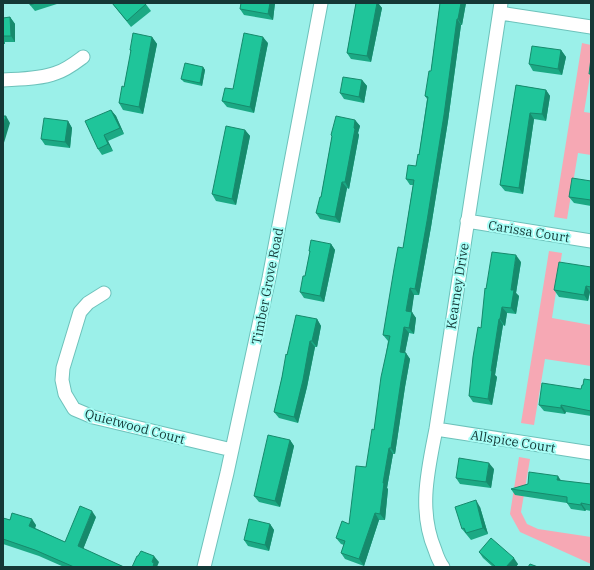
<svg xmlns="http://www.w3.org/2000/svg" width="594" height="570" font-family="'IBM Plex Serif',serif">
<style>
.green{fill:#f6a8b4}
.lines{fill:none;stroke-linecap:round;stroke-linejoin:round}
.street-casing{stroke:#6dc2bb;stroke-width:15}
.street{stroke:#fff;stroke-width:13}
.wall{fill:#1ba984}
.shaded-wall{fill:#168a6c}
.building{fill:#1fc59a;stroke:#168a6c}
.labels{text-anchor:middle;stroke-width:4;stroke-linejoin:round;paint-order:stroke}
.street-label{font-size:13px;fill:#143836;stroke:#a8fef6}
</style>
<rect width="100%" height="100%" fill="#9bf0e9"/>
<path class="green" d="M 582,43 L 591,45 L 591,70 L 584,112 L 591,113 L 591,155 L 578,153 L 567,219 L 554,217 Z
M 549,251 L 562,253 L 552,318 L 591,325 L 591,366 L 545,359 L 534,425 L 521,423 Z
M 519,457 L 530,459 L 521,512 L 527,524 L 538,529 L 591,537 L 591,564 L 520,532 L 510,514 Z"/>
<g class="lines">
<defs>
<path id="street" d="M 500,13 L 591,27
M 3,80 C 20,79 41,79 56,73 C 66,70 75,63 83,57
M 467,221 L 591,241
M 104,293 L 88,303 L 80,312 L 63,368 L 62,380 L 65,394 L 74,409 L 93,417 L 232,450
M 436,429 L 591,453
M 204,567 L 227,473 L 269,278 L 321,3
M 443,567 C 439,562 437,556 435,550 C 418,510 428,470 436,429 L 501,3"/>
</defs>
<use href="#street" class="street-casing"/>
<use href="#street" class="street"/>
</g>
<path class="wall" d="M 30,3 L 60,3 L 35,11 L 30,5 Z
M 112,3 L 145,3 L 151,11 L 131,27 Z
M 275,3 L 273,20 L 244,15 L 240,9 Z
M 356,3 L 378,3 L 382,8 L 371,62 L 351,59 L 347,53 Z
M 440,3 L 466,3 L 462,25 L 461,25 L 448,121 L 431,227 L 419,295 L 414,295 L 411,312 L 416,318 L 414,334 L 409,333 L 405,352 L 410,359 L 405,387 L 395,454 L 393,454 L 387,488 L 388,489 L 385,520 L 379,520 L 364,566 L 345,559 L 341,553 L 344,545 L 341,544 L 336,538 L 349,524 L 366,467 L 374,430 L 388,341 L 383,335 L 403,248 L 413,185 L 410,185 L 406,179 L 416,166 L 419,155 L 427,99 L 425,96 L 431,71 Z
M 3,15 L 4,18 L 10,17 L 15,24 L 15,42 L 5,42 L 5,44 L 3,44 Z
M 152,37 L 157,44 L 143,114 L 123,110 L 119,103 L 124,87 L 131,52 L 130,50 Z
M 268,43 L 254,113 L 227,107 L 222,101 L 233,89 Z
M 561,50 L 566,57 L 562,75 L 533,71 L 529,64 Z
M 203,67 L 205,70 L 202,86 L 184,82 L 181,79 Z
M 362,80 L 367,86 L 364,103 L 344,99 L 340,93 Z
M 516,85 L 546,90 L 550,96 L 546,121 L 534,119 L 523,194 L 505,191 L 500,185 Z
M 111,110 L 116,116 L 124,134 L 108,141 L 113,151 L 102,155 L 98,149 Z
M 355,120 L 360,126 L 358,133 L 359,135 L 349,189 L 347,188 L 340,223 L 320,219 L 316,213 L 321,197 L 332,136 L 331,135 Z
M 68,121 L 72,128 L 70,148 L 45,145 L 41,139 Z
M 245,130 L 250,136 L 236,205 L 216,201 L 212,194 Z
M 591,181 L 591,206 L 574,203 L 569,197 Z
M 331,244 L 335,250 L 324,302 L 304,298 L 300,292 L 305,276 L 310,252 L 309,251 Z
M 521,262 L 516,293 L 519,296 L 516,314 L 507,313 L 505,326 L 503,325 L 495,375 L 497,377 L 492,405 L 473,402 L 469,396 L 481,328 L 486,289 Z
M 591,267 L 591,293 L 590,292 L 588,301 L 559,297 L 554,290 Z
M 317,319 L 321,326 L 317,347 L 315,347 L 307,387 L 298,423 L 279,418 L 274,412 L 287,355 Z
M 591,380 L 591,416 L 566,412 L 565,414 L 544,411 L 539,405 L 581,389 L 583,385 Z
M 290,440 L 294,446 L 280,507 L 259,502 L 254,496 Z
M 494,469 L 491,488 L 460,484 L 456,478 Z
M 561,481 L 591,484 L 591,511 L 586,510 L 585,511 L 571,509 L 567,503 L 515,495 L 511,489 Z
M 480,507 L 488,534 L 471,540 L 462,529 Z
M 96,517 L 83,549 L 124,567 L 64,567 L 39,556 L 3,544 L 3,518 L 36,525 L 35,528 L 65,542 Z
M 270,524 L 274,530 L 269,551 L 248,546 L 244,540 Z
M 479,552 L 518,564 L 516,567 L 493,567 L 483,558 Z"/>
<path class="shaded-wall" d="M 270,3 L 275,3 L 273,20 L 268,14 Z
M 377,3 L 378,3 L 382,8 L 371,62 L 367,56 Z
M 461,3 L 466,3 L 462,25 L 458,19 Z
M 10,17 L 15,24 L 15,42 L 11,36 Z
M 457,19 L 461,25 L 448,121 L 431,227 L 419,295 L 415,289 Z
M 152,37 L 157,44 L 143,114 L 139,107 Z
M 263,37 L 268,43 L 254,113 L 250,107 Z
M 561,50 L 566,57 L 562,75 L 558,69 Z
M 203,67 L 205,70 L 202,86 L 200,83 Z
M 362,80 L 367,86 L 364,103 L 359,97 Z
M 546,90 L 550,96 L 546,121 L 542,114 Z
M 111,110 L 116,116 L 124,134 L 120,128 Z
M 530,113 L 534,119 L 523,194 L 519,188 Z
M 6,116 L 10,123 L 3,146 L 3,126 Z
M 355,120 L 360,126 L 358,133 L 359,135 L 349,189 L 345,182 Z
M 68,121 L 72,128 L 70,148 L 65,142 Z
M 245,130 L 250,136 L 236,205 L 232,199 Z
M 104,135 L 108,141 L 113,151 L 108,144 Z
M 342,182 L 347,188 L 340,223 L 335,217 Z
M 331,244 L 335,250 L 324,302 L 320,296 Z
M 516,255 L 521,262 L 516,293 L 519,296 L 516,314 L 511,308 L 511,290 Z
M 586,286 L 590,292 L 588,301 L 584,295 Z
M 410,288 L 414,295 L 411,317 L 406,311 Z
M 502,307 L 507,313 L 505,326 L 500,319 Z
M 412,312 L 416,318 L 414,334 L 409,328 Z
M 317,319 L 321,326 L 317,347 L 312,341 Z
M 499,319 L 503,325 L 495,375 L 497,377 L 492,405 L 488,399 L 491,371 Z
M 404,327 L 409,333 L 404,358 L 400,352 Z
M 310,341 L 315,347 L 307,387 L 298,423 L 294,417 Z
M 406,353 L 410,359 L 405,387 L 395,454 L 391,448 L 401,381 Z
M 561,405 L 566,412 L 565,414 L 561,408 Z
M 290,440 L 294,446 L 280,507 L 275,501 Z
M 389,448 L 393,454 L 387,488 L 388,489 L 385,520 L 380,514 L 383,483 Z
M 489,463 L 494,469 L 491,488 L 486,482 Z
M 558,476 L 562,482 L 557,480 Z
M 476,500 L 480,507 L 488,534 L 483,528 Z
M 581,503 L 586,510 L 585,511 L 581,505 Z
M 92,511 L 96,517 L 82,552 L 78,546 Z
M 375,513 L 379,520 L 364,566 L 359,559 Z
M 32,519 L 36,525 L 34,532 L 29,526 Z
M 270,524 L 274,530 L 269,551 L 265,545 Z
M 154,556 L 159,562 L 157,567 L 153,567 L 152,562 Z
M 514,558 L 518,564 L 516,567 L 506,567 Z"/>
<path class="building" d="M 30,3 L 36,3 L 30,5 Z
M 112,3 L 145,3 L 146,4 L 127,21 Z
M 241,3 L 270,3 L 268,14 L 240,9 Z
M 356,3 L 377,3 L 367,56 L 347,53 Z
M 440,3 L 461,3 L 458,19 L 457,19 L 444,115 L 427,221 L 415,289 L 410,288 L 406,311 L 412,312 L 409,328 L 404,327 L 400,352 L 406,353 L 401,381 L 391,448 L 389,448 L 383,483 L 384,483 L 380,514 L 375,513 L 359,559 L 341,553 L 345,541 L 336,538 L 342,521 L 349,524 L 356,466 L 366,467 L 372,429 L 374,430 L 381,377 L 390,336 L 383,335 L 394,269 L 398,247 L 403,248 L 414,180 L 406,179 L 408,165 L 416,166 L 418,154 L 419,155 L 428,97 L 425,96 L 429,71 L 431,71 Z
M 10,17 L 11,36 L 3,36 L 3,18 Z
M 133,33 L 152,37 L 139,107 L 119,103 L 122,86 L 124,87 L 131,50 L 130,50 Z
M 244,33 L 263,37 L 250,107 L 222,101 L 225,88 L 233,89 Z
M 532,46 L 561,50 L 558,69 L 529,64 Z
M 591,58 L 591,74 L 589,74 Z
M 185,63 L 203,67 L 200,83 L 181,79 Z
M 343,77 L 362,80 L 359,97 L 340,93 Z
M 516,85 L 546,90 L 542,114 L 530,113 L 519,188 L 500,185 Z
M 111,110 L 120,128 L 104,135 L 108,144 L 98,149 L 85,121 Z
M 3,116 L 6,116 L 3,126 Z
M 336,116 L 355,120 L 354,128 L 355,129 L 345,182 L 342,182 L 335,217 L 316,213 L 320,197 L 321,197 L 332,136 L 331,135 Z
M 44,118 L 68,121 L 65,142 L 41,139 Z
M 226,126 L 245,130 L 232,199 L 212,194 Z
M 572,178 L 591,181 L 591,200 L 569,197 Z
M 311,240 L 331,244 L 320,296 L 300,292 L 303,276 L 305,276 L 310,251 L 309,251 Z
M 492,252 L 516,255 L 511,290 L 514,290 L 511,308 L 502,307 L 500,319 L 499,319 L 491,371 L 492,371 L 488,399 L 469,396 L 473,357 L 478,327 L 481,328 L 485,288 L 486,289 Z
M 559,262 L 591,267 L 591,287 L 586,286 L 584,295 L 554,290 Z
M 296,315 L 317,319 L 312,341 L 310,341 L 303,380 L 294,417 L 274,412 L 282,377 L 286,354 L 287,355 Z
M 584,379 L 591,380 L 591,411 L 561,405 L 561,408 L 539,405 L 542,383 L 581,389 L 582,385 L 583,385 Z
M 268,435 L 290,440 L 275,501 L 254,496 Z
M 459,458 L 489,463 L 486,482 L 456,478 Z
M 529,472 L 558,476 L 557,480 L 591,484 L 591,505 L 581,503 L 581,505 L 567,503 L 567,497 L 511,489 L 528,484 Z
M 476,500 L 483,528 L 466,533 L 464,528 L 462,529 L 455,507 Z
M 80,506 L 92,511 L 78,546 L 124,567 L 74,567 L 35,550 L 3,539 L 3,518 L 10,520 L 12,513 L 32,519 L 29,526 L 65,542 Z
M 249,519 L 270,524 L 265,545 L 244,540 Z
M 491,538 L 514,558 L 506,567 L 496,567 L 479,552 Z
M 141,551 L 154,556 L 152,562 L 154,563 L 153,567 L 132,567 L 137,556 L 138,556 Z
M 530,564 L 538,567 L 528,567 Z"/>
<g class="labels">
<g class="street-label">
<text transform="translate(529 231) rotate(9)" y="5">Carissa Court</text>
<text transform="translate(267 286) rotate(-79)" y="5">Timber Grove Road</text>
<text transform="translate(457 286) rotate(-81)" y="5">Kearney Drive</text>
<text transform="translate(135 426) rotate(15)" y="5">Quietwood Court</text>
<text transform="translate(513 441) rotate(9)" y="5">Allspice Court</text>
</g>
</g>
<rect width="594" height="570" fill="none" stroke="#143836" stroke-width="8"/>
</svg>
